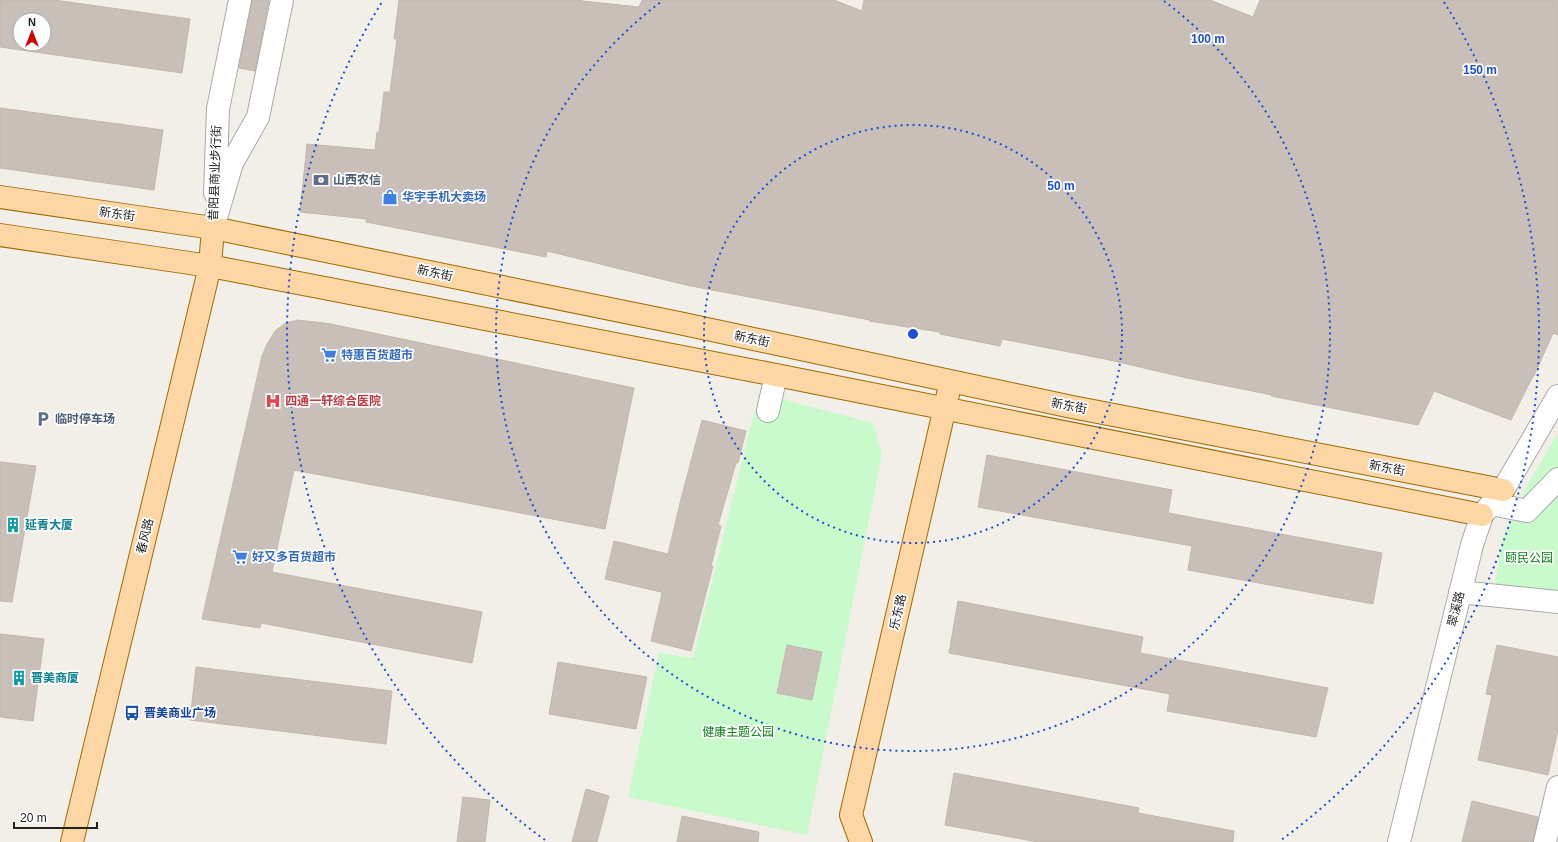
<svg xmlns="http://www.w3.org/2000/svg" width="1558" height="842" font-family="Arial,'Noto Sans SC',sans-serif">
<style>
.park{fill:#c8facc}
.building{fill:#c7bfb8;stroke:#c4b6ab;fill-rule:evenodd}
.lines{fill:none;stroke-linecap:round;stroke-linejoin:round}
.minor-casing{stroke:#a9a9a9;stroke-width:24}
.major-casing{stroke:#a06b00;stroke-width:24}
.minor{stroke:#fff;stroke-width:22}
.major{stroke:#fcd6a4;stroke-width:22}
.ring{fill:none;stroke:#1d4ed8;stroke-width:2;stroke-dasharray:2 4}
.labels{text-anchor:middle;stroke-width:3.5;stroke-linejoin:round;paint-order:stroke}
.street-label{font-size:12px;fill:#222;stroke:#fff}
.service-label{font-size:12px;font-weight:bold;fill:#4e5e75;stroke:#fff;text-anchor:start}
.shop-label{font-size:12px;font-weight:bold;fill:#366cbe;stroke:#fff;text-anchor:start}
.health-label{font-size:12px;font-weight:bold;fill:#be3a42;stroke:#fff;text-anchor:start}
.culture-label{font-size:12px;font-weight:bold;fill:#0d838f;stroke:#fff;text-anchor:start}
.park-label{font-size:12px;fill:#0c8416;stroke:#fff}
.transit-label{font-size:12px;font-weight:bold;fill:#164399;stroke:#fff;text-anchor:start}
.centre{fill:#1d4ed8;stroke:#fff;stroke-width:2}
.ring-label{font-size:12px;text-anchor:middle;font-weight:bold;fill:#1d4ed8;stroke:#fff;stroke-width:3.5;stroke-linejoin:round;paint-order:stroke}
</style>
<rect width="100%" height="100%" fill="#f2efe9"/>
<path class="park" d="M 759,393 L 873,423 L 882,454 L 807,835 L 628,797 L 659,653 L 693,658 Z
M 1558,433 L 1558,590 L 1495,584 L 1503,538 L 1525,489 Z"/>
<path class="building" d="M 0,0 L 54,0 L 190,19 L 182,73 L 0,47 ZM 20,20 L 44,20 L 44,44 L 20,44 Z
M 252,0 L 269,0 L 255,71 L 239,68 Z
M 399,0 L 582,0 L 582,1 L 639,7 L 642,0 L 834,0 L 862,11 L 864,0 L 1210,0 L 1253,17 L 1260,0 L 1558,0 L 1558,335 L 1553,333 L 1534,376 L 1533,376 L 1511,420 L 1434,391 L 1418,425 L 1271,396 L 1272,395 L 1187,378 L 1105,359 L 1002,339 L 1000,346 L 940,334 L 940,332 L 869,321 L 870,320 L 686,285 L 547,251 L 546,257 L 366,222 L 367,219 L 300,212 L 307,144 L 375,150 L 377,132 L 379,133 L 384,92 L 390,92 L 397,39 L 394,39 Z
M 0,108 L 163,130 L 154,190 L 0,168 Z
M 298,320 L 331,324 L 634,388 L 605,529 L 294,470 L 272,572 L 482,612 L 472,663 L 261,623 L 260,628 L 202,619 L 262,356 L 267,344 L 276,330 L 286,323 Z
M 702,420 L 746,431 L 738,463 L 736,463 L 718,525 L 721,526 L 711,566 L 713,566 L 691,651 L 651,641 L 662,594 L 661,592 L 605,579 L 614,541 L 668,554 L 681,499 Z
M 987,455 L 1172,490 L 1168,513 L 1382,553 L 1373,604 L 1188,570 L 1192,546 L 978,507 Z
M 0,462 L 36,466 L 12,602 L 0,601 Z
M 958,601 L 1143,637 L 1140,653 L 1328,688 L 1316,737 L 1167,711 L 1170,694 L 949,653 Z
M 0,634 L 44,639 L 33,721 L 0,717 Z
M 787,645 L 822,652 L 812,700 L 777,693 Z
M 1497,645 L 1558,657 L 1558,730 L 1548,775 L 1478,760 L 1492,695 L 1486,694 Z
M 558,662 L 647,677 L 636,729 L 549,714 Z
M 196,667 L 392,691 L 386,744 L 190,720 Z
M 954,773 L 1139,808 L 1138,813 L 1234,831 L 1233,842 L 1038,842 L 945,825 Z
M 586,789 L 609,796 L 597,842 L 572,842 Z
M 463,797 L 490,800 L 485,842 L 457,842 Z
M 1472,801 L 1538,817 L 1533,842 L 1462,842 Z
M 682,816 L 759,832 L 758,842 L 677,842 Z"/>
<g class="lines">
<defs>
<path id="minor" d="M 215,193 L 218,109 L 240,0
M 213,228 L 232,163 L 258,117 L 282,0
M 768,411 L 776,375
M 1491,504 L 1527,511 L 1558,479
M 1460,592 L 1558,602
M 1399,842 L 1472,545 L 1482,515 L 1503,490 L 1558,396
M 1545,842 L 1558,787"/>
<path id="major" d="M 0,197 L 213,228 L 679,323 L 1072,407 L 1503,490
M 0,235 L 210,266 L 776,375 L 1482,515
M 72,842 L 210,266 L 213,228
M 861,842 L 851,815 L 948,394"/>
</defs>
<use href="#minor" class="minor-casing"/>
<use href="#major" class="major-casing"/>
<use href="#minor" class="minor"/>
<use href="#major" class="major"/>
</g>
<g class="ring">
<circle cx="913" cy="334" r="209"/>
<path d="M1164 1A417 417 0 1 1 662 1"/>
<path d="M545 840A626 626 0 0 1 382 2M1444 2A626 626 0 0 1 1281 840"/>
</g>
<defs>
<symbol id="bank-bare" viewBox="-9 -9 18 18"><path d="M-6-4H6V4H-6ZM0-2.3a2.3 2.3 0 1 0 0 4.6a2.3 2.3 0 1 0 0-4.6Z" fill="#5c6f8a" stroke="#fff" stroke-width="2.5" paint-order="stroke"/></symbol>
<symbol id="shop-bare" viewBox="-9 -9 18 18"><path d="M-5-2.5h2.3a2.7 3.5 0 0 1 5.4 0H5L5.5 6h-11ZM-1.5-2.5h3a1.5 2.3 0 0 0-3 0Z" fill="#3f7fe0" stroke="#fff" stroke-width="2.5" paint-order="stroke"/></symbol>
<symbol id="supermarket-bare" viewBox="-9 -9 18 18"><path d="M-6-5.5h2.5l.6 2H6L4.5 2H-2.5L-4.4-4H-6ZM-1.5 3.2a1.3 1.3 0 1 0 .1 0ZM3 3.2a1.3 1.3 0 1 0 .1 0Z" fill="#3f7fe0" stroke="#fff" stroke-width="2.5" paint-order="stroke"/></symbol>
<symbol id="hospital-bare" viewBox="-9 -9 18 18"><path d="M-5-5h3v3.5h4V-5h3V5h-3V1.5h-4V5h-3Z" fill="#e0444e" stroke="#fff" stroke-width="2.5" paint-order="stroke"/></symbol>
<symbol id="parking-bare" viewBox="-9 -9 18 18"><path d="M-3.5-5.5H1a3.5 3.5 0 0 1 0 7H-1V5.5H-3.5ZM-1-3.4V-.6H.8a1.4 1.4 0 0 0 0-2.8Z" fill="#5c6f8a" stroke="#fff" stroke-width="2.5" paint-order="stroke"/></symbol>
<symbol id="building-bare" viewBox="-9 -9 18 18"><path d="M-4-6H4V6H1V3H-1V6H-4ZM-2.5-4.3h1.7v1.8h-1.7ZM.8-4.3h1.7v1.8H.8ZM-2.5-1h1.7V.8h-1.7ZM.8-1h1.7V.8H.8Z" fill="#0f9aa8" stroke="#fff" stroke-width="2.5" paint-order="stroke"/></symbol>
<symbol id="bus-bare" viewBox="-9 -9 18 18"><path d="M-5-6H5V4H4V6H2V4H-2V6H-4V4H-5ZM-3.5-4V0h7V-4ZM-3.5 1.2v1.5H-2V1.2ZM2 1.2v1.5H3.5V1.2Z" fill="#1a4fb4" stroke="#fff" stroke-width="2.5" paint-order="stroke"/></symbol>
</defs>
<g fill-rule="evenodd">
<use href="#bank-bare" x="310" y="169" width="22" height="22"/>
<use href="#shop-bare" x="379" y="186" width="22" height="22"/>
<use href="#supermarket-bare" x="318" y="344" width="22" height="22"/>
<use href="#hospital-bare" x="262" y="390" width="22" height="22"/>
<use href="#parking-bare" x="32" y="408" width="22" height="22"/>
<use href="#building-bare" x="2" y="514" width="22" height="22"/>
<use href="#supermarket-bare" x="229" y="546" width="22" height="22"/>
<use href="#building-bare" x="8" y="667" width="22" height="22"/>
<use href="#bus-bare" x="121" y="702" width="22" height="22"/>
</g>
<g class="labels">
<g class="street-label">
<text transform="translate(215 173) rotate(-88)" y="4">昔阳县商业步行街</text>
<text transform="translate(117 214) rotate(8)" y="4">新东街</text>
<text transform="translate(435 273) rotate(12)" y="4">新东街</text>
<text transform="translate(752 339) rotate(12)" y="4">新东街</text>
<text transform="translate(1069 406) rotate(11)" y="4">新东街</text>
<text transform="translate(1387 468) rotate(11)" y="4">新东街</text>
<text transform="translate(145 536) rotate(-76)" y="4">春风路</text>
<text transform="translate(1456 609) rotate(-76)" y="4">翠溪路</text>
<text transform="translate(898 612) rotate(-77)" y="4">乐东路</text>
</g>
<g class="service-label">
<text x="333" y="184">山西农信</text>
<text x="55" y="423">临时停车场</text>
</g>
<g class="shop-label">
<text x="402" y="201">华宇手机大卖场</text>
<text x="341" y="359">特惠百货超市</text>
<text x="252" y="561">好又多百货超市</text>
</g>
<g class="health-label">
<text x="285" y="405">四通一轩综合医院</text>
</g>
<g class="culture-label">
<text x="25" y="529">延青大厦</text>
<text x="31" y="682">晋美商厦</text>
</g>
<g class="park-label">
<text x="1529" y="562">颐民公园</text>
<text x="738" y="736">健康主题公园</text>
</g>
<g class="transit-label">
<text x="144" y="717">晋美商业广场</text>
</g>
</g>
<circle cx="913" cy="334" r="6" class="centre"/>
<g class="ring-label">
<text x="1208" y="43">100 m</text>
<text x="1480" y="74">150 m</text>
<text x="1061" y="190">50 m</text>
</g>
<g transform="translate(32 32)"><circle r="19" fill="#ffffff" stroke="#a7a7a7"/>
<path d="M0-3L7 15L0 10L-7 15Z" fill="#d40000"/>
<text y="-6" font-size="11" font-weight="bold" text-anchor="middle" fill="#222222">N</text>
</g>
<path d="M14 822v6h83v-6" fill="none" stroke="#222222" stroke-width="2"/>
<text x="20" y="822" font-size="12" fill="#222222" stroke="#ffffff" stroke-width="3" paint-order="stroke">20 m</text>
</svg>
